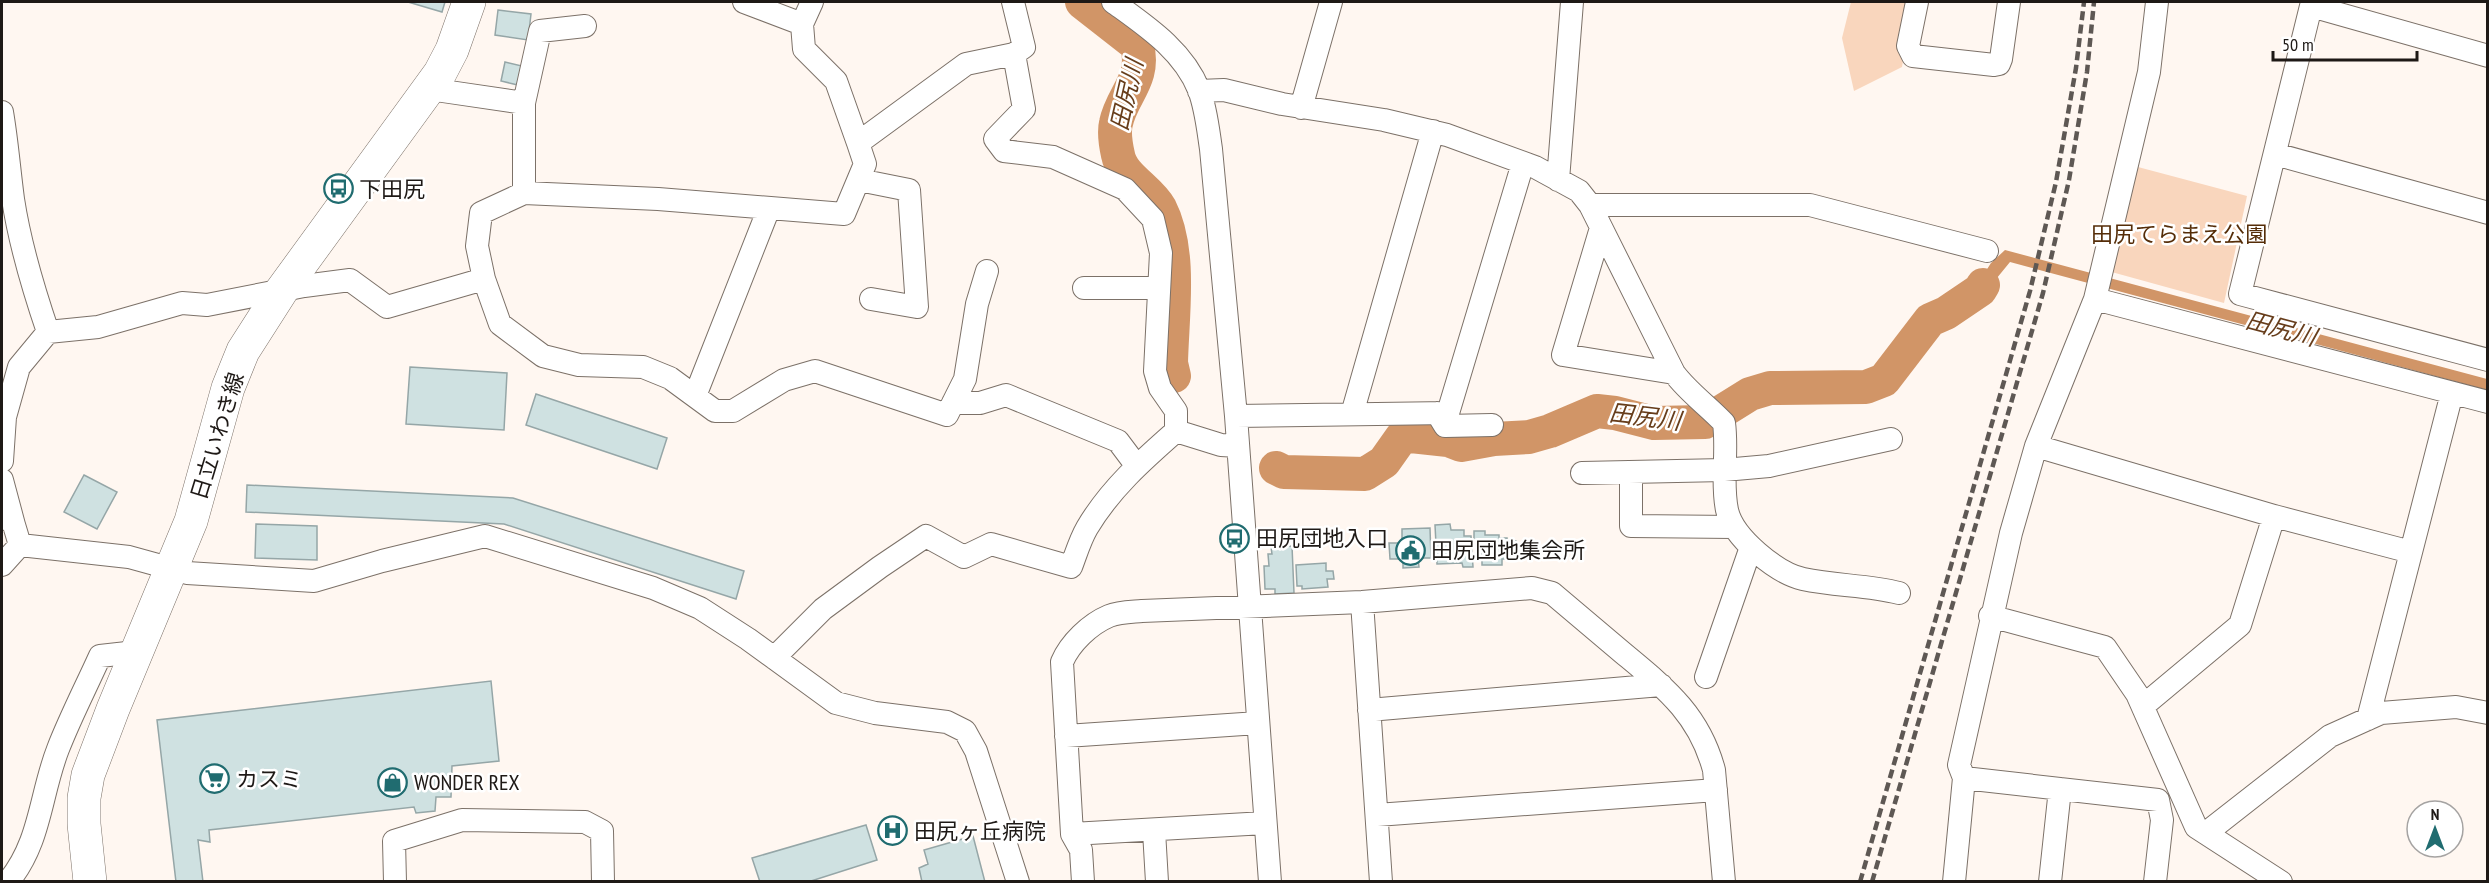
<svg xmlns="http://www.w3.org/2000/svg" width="2489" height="883" font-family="'PT Sans Narrow','Noto Sans JP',sans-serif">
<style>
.green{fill:#f9d6bd}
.water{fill:#d19567}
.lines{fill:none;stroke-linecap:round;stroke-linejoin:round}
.river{stroke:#d19567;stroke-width:34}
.building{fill:#cfe1e1;stroke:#95a6a7;stroke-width:1.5}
.minor-casing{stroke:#7c7168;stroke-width:24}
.primary-casing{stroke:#7c7168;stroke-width:34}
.minor{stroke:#fff;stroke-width:22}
.primary{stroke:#fff;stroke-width:33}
.rail{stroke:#5e5854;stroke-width:4.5;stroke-dasharray:9 4.5;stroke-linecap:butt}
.labels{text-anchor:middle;stroke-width:5;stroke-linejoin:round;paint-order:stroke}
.poi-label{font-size:22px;fill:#1e1916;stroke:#fff;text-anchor:start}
.park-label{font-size:22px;fill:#552d08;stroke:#fff}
.street-label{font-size:22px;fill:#1e1916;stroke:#fff}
.water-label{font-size:24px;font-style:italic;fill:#673d1b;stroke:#fff}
</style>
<rect width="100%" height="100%" fill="#fff7f1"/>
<path class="green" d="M 1851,2 L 1913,2 L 1902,67 L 1854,91 L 1842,38 Z
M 2138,167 L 2247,196 L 2224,303 L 2108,271 Z"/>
<path class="water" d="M 2005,250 L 2487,379 L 2487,390 L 2010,262 L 1983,295 L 1949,318 L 1942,307 L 1977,285 L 1991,263 Z"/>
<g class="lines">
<path class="river" d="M 1082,2 L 1137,45 C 1146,80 1122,94 1116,123 C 1114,131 1116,146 1118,155 C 1122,177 1150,189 1160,208 C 1182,251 1172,315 1171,363 L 1174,376
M 1276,468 L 1284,472 L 1365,474 L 1384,462 L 1401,438 L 1411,436 L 1448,440 L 1461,445 L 1494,439 L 1529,437 L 1550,431 L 1597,411 L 1615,413 L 1654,423 L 1705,422 L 1750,394 L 1770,388 L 1866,387 L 1884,380 L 1930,320 L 1946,313 L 1980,290 L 1983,285"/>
</g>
<path class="building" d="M 408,2 L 445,2 L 442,12 Z
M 498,10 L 531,14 L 528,40 L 495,35 Z
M 505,62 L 522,66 L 518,85 L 501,81 Z
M 410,367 L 507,373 L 504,430 L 406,424 Z
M 536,394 L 667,438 L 657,469 L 526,425 Z
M 84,475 L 117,492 L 97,529 L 64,512 Z
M 247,485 L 513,498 L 744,571 L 736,599 L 504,524 L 246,512 Z
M 256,524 L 317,526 L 317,560 L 255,558 Z
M 1450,524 L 1451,530 L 1464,530 L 1464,536 L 1471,536 L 1473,567 L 1463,567 L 1462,563 L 1437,564 L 1435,525 Z
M 1430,528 L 1431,558 L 1418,558 L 1419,567 L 1403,568 L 1403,559 L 1390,559 L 1389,543 L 1402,543 L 1402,529 Z
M 1474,531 L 1485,531 L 1485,535 L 1499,535 L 1499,538 L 1507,538 L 1507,541 L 1516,541 L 1516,556 L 1508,556 L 1508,559 L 1502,559 L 1502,565 L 1482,565 L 1482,540 L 1474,540 Z
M 1292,546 L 1294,593 L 1275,594 L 1275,589 L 1265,589 L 1264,566 L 1269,566 L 1268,554 L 1272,554 L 1271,547 Z
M 1326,563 L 1326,571 L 1333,571 L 1334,579 L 1327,579 L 1328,587 L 1302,589 L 1302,586 L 1297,586 L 1296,565 Z
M 491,681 L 499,761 L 452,766 L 451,797 L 436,797 L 435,811 L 416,813 L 414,807 L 209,830 L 210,842 L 198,840 L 203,882 L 176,882 L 157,720 Z
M 866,825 L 877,860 L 808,882 L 760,882 L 752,858 Z
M 973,836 L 985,882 L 922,882 L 919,868 L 928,864 L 924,850 Z"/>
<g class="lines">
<defs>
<path id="minor" d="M 744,2 L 802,24 L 804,49 L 836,81 L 858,143
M 1013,2 L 1024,47 L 1014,54
M 1113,2 C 1146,26 1183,50 1199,90 C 1206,108 1208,129 1211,149 L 1236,416 L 1270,882
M 1917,2 L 1908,46 L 1913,56 L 1994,65 L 1999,64 L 2001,59 L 2009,2
M 2312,2 L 2240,294 L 2488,360
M 2311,6 L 2488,56
M 802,24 L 812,2
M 429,89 L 524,103
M 1199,91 L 1224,90 L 1282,104 L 1384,120 L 1447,135 L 1535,167 L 1579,191 L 1590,205 L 1674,373 C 1688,392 1708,406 1724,423 C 1728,452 1721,481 1727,510 C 1733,538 1777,573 1803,579 C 1835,586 1868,585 1899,593
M 1301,108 L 1331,2
M 2,112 C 7,141 9,169 13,199 C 20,245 33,288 48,332 L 19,367 L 5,417 L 2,461
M 2275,154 L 2488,213
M 859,180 L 909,190 L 917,307 L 871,299
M 1558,180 L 1572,2
M 524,193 L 524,103 L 540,31 L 585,26
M 1590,205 L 1810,205 L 1987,251
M 1601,228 L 1563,355 L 1674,373
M 484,279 L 500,324 L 543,356 L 579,365 L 643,367 L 670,378 L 715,411 L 733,411 L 784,380 L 815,371 L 947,415 L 965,379 L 977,304 L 987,271
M 1084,288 L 1159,288
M 2095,299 L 2488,402
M 48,332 L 98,327 L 182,303 L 207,305 L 304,286 L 350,280 L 387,307 L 484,279 L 477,246 L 481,213 L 524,193 L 658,199 L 844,214 L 865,164 L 858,143 L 966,64 L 1014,54 L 1024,109 L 995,139 L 1004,151 L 1053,157 L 1125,189 L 1153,219 L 1161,253 L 1155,371 L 1160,388 L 1176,411 L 1176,431 C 1143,460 1110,489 1087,528 C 1080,540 1076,554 1071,567 L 991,544 L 964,557 L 926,536 L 880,567 L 823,609 L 774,658
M 695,396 L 769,208
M 953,403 L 980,403 L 1006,395 L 1118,441 L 1136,465
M 1437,413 L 1445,426 L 1492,425
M 1352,414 L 1433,131
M 1236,416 L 1448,413 L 1523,163
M 1176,431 L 1221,445 L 1238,446
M 2036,446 L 2274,516 L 2411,552
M 1631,472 L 1631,526 L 1734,527
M 1582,473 L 1724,470 L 1769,466 L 1891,439
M 2,480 L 14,525
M 2,512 L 14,525 L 20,545 L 129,557 L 187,573 L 314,581 L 382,561 L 485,536 L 653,588 L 700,608 L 748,639 L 836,703 L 875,713 L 947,722 L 965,731 L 976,751 L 1018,882
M 2,565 L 20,545
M 1362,602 L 1381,882
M 1990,616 L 2105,647 L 2137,694 L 2196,827 L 2281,882
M 1706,677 L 1751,547
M 2143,706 L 2240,625 L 2274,516
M 1369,710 L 1661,685
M 2368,719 L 2452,393
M 1066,736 L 1258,723
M 1964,778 L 2158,800 L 2162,820 L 2155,882
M 1377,815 L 1716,790
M 1154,831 L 1157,882
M 2206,833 L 2330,736 L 2381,713 L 2456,707 L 2488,713
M 1072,834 L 1265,823
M 8,882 C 41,842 40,795 58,749 C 70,718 86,687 100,656 L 136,652
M 395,882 L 394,841 L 462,820 L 585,822 L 602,831 L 603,882
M 1083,882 L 1081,850 L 1072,834 L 1062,662 C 1070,643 1090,624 1109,616 C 1119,612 1131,612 1142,611 L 1362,602 L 1532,588 L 1552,593 C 1576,613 1599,633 1623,653 C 1665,688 1699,714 1714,770 L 1724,882
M 1954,882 L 1964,778 L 1959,765 L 2011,533 L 2036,446 L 2095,299 L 2149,72 L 2157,2
M 2050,882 L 2060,789"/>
<path id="primary" d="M 90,882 L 84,824 L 84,798 L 88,775 L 113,709 L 191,521 L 228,388 L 243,351 L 282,290 L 440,73 L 452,50 L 469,2"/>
</defs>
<use href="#minor" class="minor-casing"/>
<use href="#primary" class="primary-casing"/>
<use href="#minor" class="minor"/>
<use href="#primary" class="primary"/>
<path class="rail" d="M 1860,882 L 2030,291 L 2056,182 L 2076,68 L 2084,2
M 1872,882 L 2043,293 L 2069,180 L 2087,72 L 2094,2"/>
</g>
<defs>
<symbol id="bus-ring" viewBox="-11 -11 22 22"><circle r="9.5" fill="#fff" stroke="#206c70" stroke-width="1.5"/><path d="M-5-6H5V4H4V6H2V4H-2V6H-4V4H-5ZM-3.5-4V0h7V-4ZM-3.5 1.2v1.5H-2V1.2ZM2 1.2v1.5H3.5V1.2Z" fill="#206c70"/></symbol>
<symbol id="civic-ring" viewBox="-11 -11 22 22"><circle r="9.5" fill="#fff" stroke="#206c70" stroke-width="1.5"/><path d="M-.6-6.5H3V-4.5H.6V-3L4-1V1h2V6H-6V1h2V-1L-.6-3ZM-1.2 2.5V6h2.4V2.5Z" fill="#206c70"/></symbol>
<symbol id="supermarket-ring" viewBox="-11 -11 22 22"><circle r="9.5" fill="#fff" stroke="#206c70" stroke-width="1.5"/><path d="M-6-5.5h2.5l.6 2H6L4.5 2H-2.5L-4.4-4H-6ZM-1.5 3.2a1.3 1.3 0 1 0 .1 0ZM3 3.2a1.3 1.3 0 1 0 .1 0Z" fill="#206c70"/></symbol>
<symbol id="shop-ring" viewBox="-11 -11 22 22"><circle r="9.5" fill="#fff" stroke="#206c70" stroke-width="1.5"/><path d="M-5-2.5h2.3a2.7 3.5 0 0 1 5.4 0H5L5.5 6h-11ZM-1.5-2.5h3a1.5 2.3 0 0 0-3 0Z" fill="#206c70"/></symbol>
<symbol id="hospital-ring" viewBox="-11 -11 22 22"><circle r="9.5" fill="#fff" stroke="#206c70" stroke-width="1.5"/><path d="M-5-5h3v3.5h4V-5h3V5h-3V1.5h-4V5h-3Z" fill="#206c70"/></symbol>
</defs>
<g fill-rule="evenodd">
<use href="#bus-ring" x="322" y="172" width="33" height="33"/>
<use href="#bus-ring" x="1218" y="522" width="33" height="33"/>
<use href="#civic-ring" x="1394" y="534" width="33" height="33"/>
<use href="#supermarket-ring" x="198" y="762" width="33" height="33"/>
<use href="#shop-ring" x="376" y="766" width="33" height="33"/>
<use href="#hospital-ring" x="876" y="814" width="33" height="33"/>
</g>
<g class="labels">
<g class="poi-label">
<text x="359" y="197">下田尻</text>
<text x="1256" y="546">田尻団地入口</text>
<text x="1431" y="558">田尻団地集会所</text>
<text x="236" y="787">カスミ</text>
<text x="414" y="790">WONDER REX</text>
<text x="914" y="839">田尻ヶ丘病院</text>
</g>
<g class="park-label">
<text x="2179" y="242">田尻てらまえ公園</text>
</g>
<g class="street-label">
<text transform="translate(217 436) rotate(-73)" y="8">日立いわき線</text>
</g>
<g class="water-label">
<text transform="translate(1127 95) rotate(-77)" y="8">田尻川</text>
<text transform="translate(2281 329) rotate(15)" y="8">田尻川</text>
<text transform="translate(1645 417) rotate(7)" y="8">田尻川</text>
</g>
</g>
<rect width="2489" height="883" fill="none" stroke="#1e1916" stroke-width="6"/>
<g transform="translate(2435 829)"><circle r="28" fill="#ffffff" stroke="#a5a3a2" stroke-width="1.5"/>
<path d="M0-4.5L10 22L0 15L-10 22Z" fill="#206c70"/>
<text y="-9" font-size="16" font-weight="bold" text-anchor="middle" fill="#1e1916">N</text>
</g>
<path d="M2273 51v9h144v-9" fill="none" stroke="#1e1916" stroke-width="3"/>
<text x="2282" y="51" font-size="18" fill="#1e1916" stroke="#ffffff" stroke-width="4.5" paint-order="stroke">50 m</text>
</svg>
